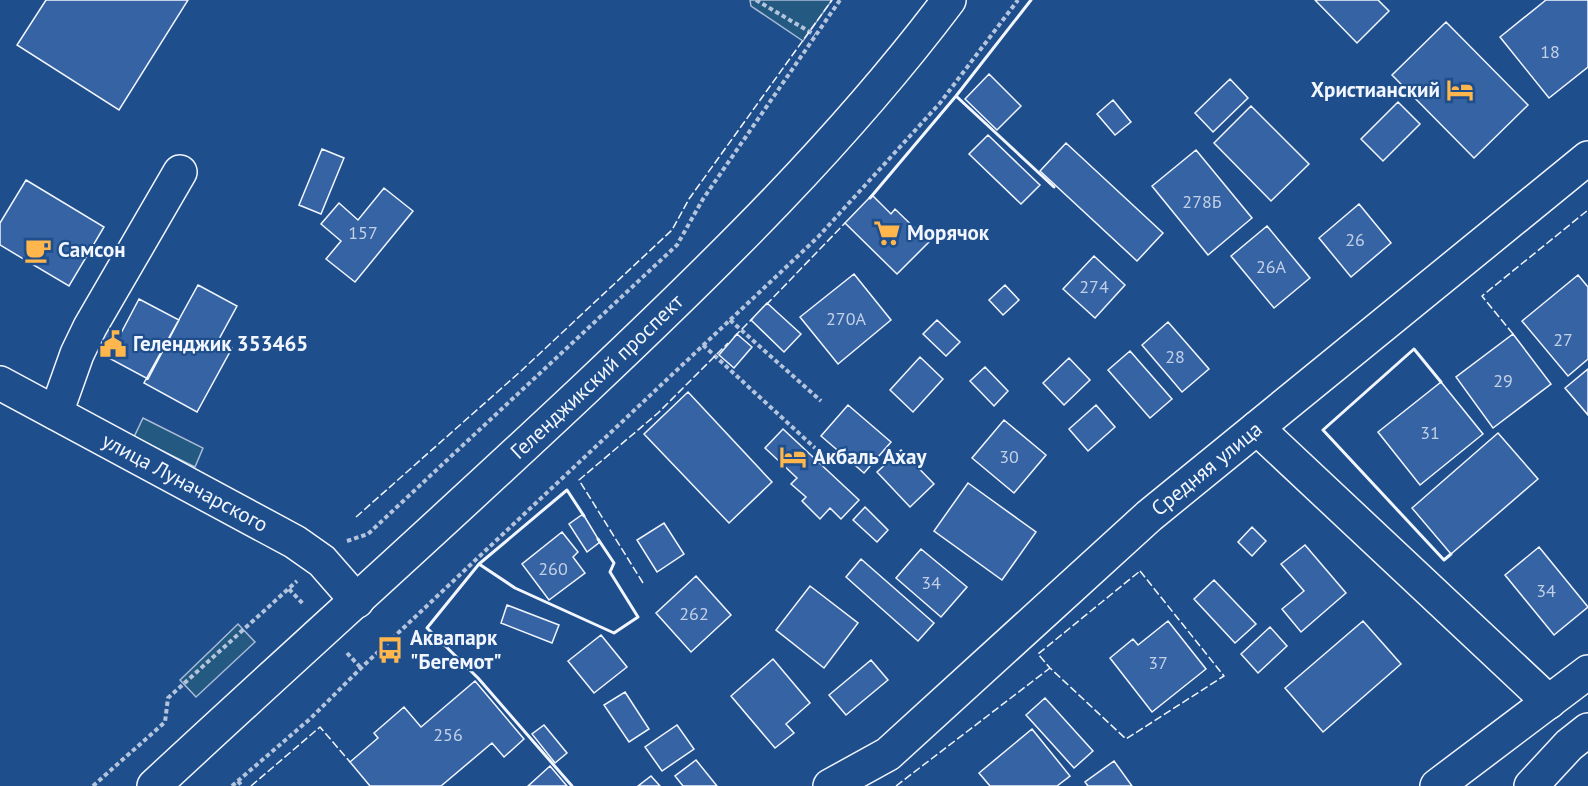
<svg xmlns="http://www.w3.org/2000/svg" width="1588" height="786" font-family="'PT Sans',sans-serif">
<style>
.green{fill:#245a82;stroke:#a8bbd7;stroke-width:1.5}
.building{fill:#3563a3;stroke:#f2f6ff;stroke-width:1.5}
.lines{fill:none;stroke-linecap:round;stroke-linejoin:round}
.minor-casing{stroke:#f2f6ff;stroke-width:36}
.major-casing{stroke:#f2f6ff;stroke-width:36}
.path{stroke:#b3c4dc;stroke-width:4;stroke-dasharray:4.5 3;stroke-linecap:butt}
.minor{stroke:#1f4e8c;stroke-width:33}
.major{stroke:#1f4e8c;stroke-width:33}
.fence{stroke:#f2f6ff;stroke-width:1.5;stroke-dasharray:8 3;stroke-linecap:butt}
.wall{stroke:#f2f6ff;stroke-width:3}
.labels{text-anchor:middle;stroke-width:4.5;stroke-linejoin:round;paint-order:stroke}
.number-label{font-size:18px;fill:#c3d1e8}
.poi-label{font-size:21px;font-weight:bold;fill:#f2f6ff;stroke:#1f4e8c;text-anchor:start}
.street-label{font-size:21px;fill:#f2f6ff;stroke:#1f4e8c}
</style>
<rect width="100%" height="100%" fill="#1f4e8c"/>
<path class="green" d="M 750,0 L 832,0 L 803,41 L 751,6 Z
M 143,418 L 203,448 L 195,467 L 134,437 Z
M 238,624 L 255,642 L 196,697 L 180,680 Z"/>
<path class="building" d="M 46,0 L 188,0 L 119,110 L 17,45 Z
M 1315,0 L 1378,0 L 1389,11 L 1357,43 Z
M 1546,0 L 1588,0 L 1588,67 L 1549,98 L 1500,37 Z
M 1446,22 L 1528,105 L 1474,158 L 1392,75 Z
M 989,74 L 1021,106 L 997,130 L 965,99 Z
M 1230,79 L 1248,98 L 1213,132 L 1195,113 Z
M 1113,100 L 1131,122 L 1115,135 L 1097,114 Z
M 1398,102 L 1420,124 L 1383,161 L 1361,139 Z
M 1251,106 L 1309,164 L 1271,201 L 1214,143 Z
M 988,135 L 1040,185 L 1021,204 L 969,154 Z
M 1066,143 L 1163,233 L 1137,261 L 1040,171 Z
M 322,149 L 344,158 L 321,214 L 299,205 Z
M 1196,150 L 1252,218 L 1208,255 L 1152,186 Z
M 26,180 L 104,227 L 69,286 L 0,245 L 0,223 Z
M 384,188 L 413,211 L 355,282 L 326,259 L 341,241 L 321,224 L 339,203 L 358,220 Z
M 872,195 L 891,214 L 895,209 L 929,242 L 897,274 L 845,223 Z
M 1359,204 L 1391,243 L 1351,277 L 1319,238 Z
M 1267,226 L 1310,278 L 1274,308 L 1231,256 Z
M 1094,256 L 1125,285 L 1095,318 L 1063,289 Z
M 854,274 L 891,320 L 838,364 L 800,317 Z
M 1578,275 L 1588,287 L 1588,359 L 1568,376 L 1522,321 Z
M 198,285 L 237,306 L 218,341 L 232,348 L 197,412 L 144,383 Z
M 1005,285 L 1019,300 L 1003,315 L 989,300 Z
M 139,299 L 179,320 L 148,379 L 92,349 L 104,326 L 120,335 Z
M 767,303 L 801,334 L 784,352 L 751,320 Z
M 937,320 L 960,342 L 946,356 L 923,334 Z
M 1168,322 L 1209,369 L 1182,392 L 1142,345 Z
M 737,334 L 752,347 L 734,368 L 719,355 Z
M 1513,334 L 1551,384 L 1493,428 L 1456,377 Z
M 1130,351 L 1172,399 L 1150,418 L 1108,370 Z
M 920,357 L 943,379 L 913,412 L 890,390 Z
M 1069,358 L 1090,380 L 1064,405 L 1043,383 Z
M 985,367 L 1008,391 L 994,406 L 970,381 Z
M 1588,369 L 1588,415 L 1565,388 Z
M 1441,382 L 1483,434 L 1420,485 L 1378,432 Z
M 688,392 L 772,482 L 729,523 L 644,434 Z
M 848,405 L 891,442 L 864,473 L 821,436 Z
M 1096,405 L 1115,427 L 1088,451 L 1069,429 Z
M 1004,420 L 1046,455 L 1014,493 L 972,458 Z
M 783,429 L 859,500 L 841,519 L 830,508 L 820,519 L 802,501 L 806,497 L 791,484 L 797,478 L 765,448 Z
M 1498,433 L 1538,479 L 1451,554 L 1412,508 Z
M 901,450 L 934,484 L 910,507 L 877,472 Z
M 968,483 L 1036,532 L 1002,580 L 934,531 Z
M 865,507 L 888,530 L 877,542 L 853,520 Z
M 583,514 L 600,542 L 587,552 L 569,524 Z
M 664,523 L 684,554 L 657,572 L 637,540 Z
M 1252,527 L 1266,541 L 1252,556 L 1238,542 Z
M 562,532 L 578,552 L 573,557 L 585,573 L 549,600 L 522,564 Z
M 1305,545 L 1346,593 L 1301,632 L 1282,609 L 1304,591 L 1281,564 Z
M 1539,547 L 1588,607 L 1554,635 L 1505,575 Z
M 921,549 L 967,587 L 941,617 L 896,578 Z
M 861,559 L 934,623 L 918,641 L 846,577 Z
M 696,576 L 731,615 L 691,652 L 656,613 Z
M 1214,580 L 1256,624 L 1235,643 L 1194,599 Z
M 810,586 L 858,623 L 824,668 L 776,630 Z
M 507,605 L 559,625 L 552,643 L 501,623 Z
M 1168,621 L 1206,669 L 1152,712 L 1110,658 L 1133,639 L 1138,645 Z
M 1363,621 L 1401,664 L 1323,732 L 1285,688 Z
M 1270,627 L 1287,646 L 1258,673 L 1241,654 Z
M 601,635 L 627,667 L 594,693 L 568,661 Z
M 773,659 L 810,703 L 786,724 L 794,733 L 775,748 L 731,696 Z
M 871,660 L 888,680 L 846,715 L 829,695 Z
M 475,681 L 524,739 L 504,757 L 492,743 L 441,786 L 370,786 L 350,762 L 378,738 L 374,733 L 404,707 L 421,727 Z
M 625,692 L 649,729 L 629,742 L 604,705 Z
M 1045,698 L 1093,751 L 1074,768 L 1026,715 Z
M 544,725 L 567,753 L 555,763 L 532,734 Z
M 677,725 L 694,749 L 662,771 L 645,747 Z
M 1032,729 L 1070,776 L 1057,786 L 990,786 L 979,773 Z
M 696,760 L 717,786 L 683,786 L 675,776 Z
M 1114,761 L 1132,786 L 1088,786 L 1085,782 Z
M 550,766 L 567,786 L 528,786 Z
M 651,776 L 660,786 L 638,786 Z"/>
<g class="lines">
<defs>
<g id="minor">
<path id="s1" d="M 0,383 L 295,542 L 322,561 L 357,601"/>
<path d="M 56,413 L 77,354 L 90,327 L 180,172"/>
<path d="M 1257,428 L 1549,702"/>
<path id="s2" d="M 830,786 L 888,754 L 1149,516 L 1588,158"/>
<path d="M 1437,786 L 1588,672"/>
<path d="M 1531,786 L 1569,745 L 1588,730"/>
</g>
<g id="major">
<path id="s3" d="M 154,786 C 298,652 445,521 588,386 C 717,264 843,141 949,0"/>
</g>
</defs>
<use href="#minor" class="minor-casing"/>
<use href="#major" class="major-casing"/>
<path class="path" d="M 756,0 L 815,35
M 730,320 L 821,401
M 703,345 L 815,448
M 347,541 L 368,534 L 677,245 L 703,199 L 840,0
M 289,589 L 304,605
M 347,653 L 361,668
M 238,781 L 242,786
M 93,786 L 165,722 L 168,698 L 297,581
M 232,786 L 311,718 L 361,668 L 818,237 L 940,103 L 1018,0"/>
<use href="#minor" class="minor"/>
<use href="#major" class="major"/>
<path class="fence" d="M 766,305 L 845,223
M 1513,334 L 1482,296 L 1588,210
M 734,337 L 753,318
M 356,517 L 521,371 L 672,230 L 689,199 L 832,0
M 1140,571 L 1224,676 L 1126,739 L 1050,668 L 1038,654 Z
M 643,583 L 579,480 L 658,413 L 728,343
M 251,786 L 320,727 L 350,762
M 896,786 L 1050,668"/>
<path class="wall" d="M 956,96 L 1054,187
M 870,198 L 956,96 L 1031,0
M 1441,382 L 1414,349 L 1323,430 L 1444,560 L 1451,554
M 479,564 L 515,588 L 614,633 L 638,617 L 610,572 L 614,563 L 598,539
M 572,786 L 478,678 L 427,628 L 479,564 L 567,490 L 584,516"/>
</g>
<defs>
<symbol id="hotel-bare" viewBox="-9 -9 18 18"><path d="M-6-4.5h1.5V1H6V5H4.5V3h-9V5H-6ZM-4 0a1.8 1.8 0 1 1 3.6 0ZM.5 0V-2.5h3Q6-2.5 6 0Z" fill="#ffb74d" stroke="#1f4e8c" stroke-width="2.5" paint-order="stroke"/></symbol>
<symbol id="supermarket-bare" viewBox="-9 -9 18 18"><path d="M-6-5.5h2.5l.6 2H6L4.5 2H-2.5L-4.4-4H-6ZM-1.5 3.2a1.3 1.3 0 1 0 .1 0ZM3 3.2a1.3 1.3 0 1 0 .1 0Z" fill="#ffb74d" stroke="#1f4e8c" stroke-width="2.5" paint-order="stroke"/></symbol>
<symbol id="cafe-bare" viewBox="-9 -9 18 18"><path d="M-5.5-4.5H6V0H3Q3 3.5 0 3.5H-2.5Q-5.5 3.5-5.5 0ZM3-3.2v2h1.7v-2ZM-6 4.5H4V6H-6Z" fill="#ffb74d" stroke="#1f4e8c" stroke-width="2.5" paint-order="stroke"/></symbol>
<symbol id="civic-bare" viewBox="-9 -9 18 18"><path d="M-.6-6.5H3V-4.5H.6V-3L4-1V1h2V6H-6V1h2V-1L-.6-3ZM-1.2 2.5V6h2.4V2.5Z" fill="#ffb74d" stroke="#1f4e8c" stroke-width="2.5" paint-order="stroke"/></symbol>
<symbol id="bus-bare" viewBox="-9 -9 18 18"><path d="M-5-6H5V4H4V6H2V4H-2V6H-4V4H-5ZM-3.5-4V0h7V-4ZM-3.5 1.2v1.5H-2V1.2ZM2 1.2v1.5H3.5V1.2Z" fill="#ffb74d" stroke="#1f4e8c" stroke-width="2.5" paint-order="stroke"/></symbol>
</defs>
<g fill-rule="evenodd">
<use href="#hotel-bare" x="1441" y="71" width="38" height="38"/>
<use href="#supermarket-bare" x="868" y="214" width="38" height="38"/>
<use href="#cafe-bare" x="19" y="231" width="38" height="38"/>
<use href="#civic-bare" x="94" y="325" width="38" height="38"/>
<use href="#hotel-bare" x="774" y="438" width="38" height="38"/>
<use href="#bus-bare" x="371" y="631" width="38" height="38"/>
</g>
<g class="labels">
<g class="number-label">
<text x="1550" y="58">18</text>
<text x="1202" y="208">278Б</text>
<text x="363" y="239">157</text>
<text x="1355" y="246">26</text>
<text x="1271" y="273">26А</text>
<text x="1094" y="293">274</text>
<text x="846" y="325">270А</text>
<text x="1563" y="346">27</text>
<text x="1175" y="363">28</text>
<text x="1503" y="387">29</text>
<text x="1430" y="439">31</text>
<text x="1009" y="463">30</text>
<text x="553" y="575">260</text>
<text x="931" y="589">34</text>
<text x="1546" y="597">34</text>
<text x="694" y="620">262</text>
<text x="1158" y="669">37</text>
<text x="448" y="741">256</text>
</g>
<g class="poi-label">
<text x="1440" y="97" text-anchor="end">Христианский</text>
<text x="907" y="240">Морячок</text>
<text x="58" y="257">Самсон</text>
<text x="133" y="351">Геленджик 353465</text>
<text x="813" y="464">Акбаль Ахау</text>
<text x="410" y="645">Аквапарк<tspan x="410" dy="24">"Бегемот"</tspan></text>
</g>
<g class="street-label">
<text dy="7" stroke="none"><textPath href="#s3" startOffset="603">Геленджикский проспект</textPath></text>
<text dy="7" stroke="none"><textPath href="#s2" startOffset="494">Средняя улица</textPath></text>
<text dy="7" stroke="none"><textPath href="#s1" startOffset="210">улица Луначарского</textPath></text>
</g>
</g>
</svg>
